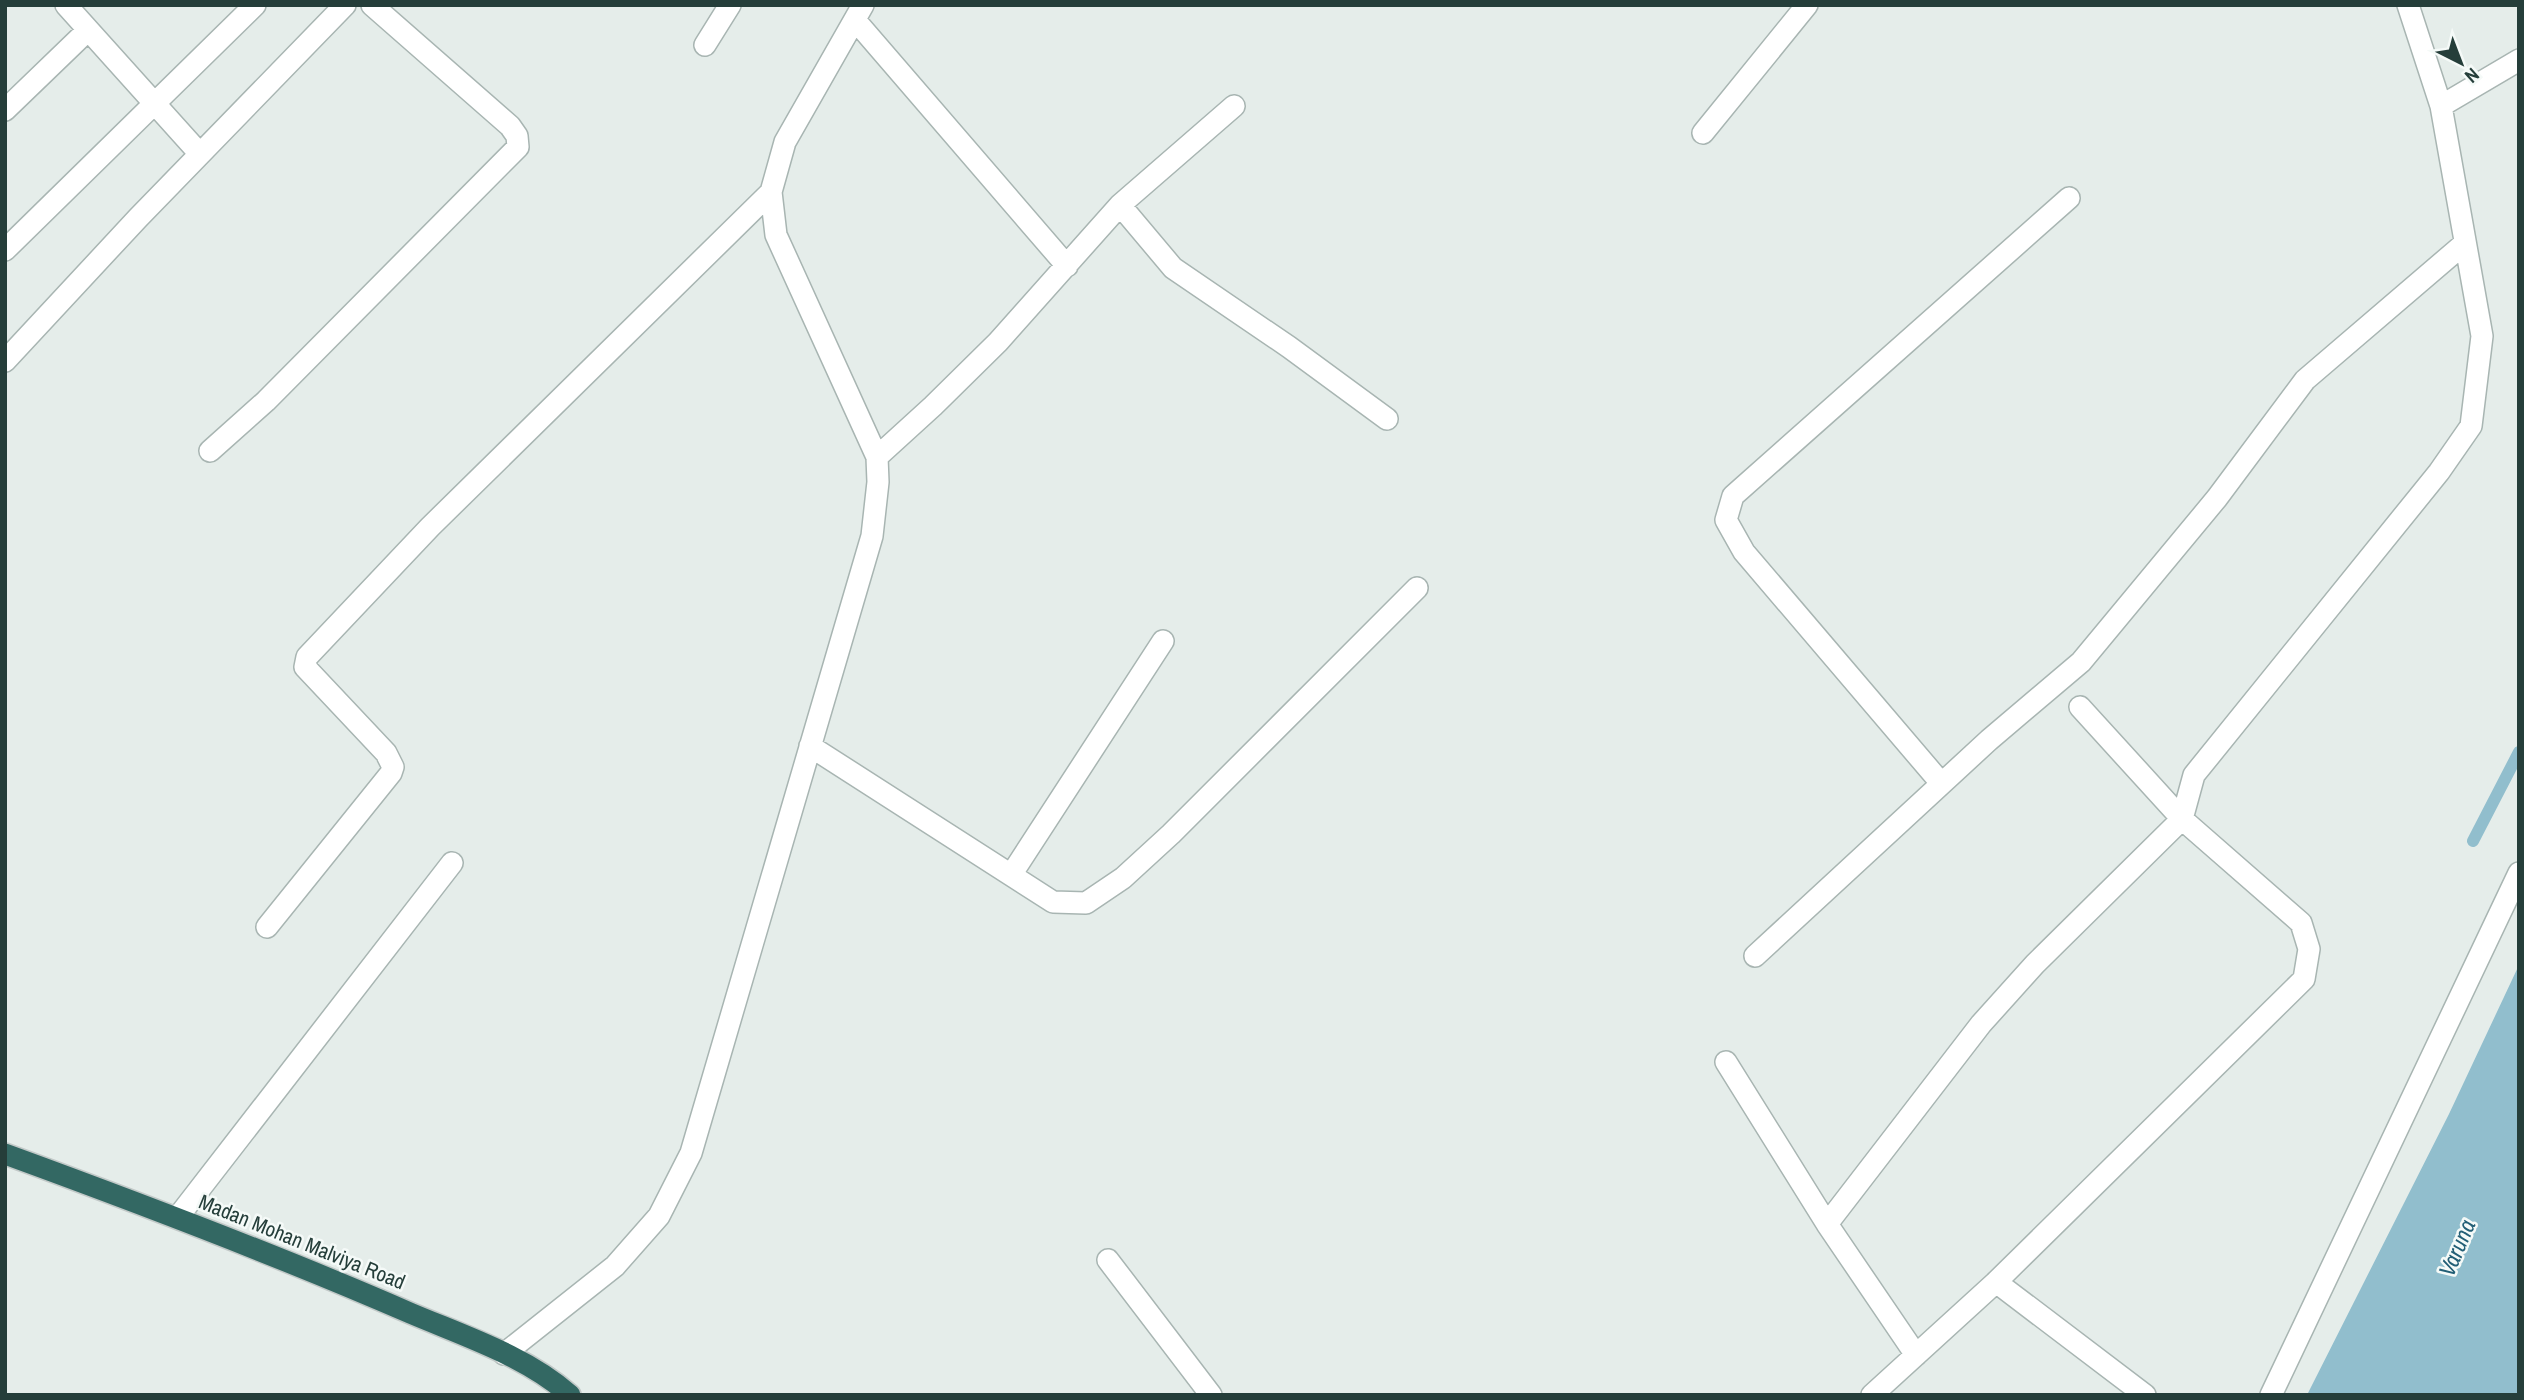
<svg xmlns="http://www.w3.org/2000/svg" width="2524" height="1400" font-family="'Archivo Narrow',sans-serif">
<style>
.water{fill:#91becd}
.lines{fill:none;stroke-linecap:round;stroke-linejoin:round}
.stream{stroke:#91becd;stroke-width:12}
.street-casing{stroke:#a8b5b2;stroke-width:24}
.highway-casing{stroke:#c2c9c8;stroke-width:24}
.street{stroke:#fff;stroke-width:21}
.highway{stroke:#336863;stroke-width:21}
.labels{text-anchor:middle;stroke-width:5;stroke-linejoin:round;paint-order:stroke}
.street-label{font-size:21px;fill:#253e3a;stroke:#f5faf8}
.water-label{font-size:23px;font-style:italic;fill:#235f76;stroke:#f5faf8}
</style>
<rect width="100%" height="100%" fill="#e5edea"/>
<path class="water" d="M 2519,965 L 2519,1395 L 2307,1395 L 2449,1114 Z"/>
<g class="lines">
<path class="stream" d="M 2473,841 L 2519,752"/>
<defs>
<path id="street" d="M 66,5 L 200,154
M 855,20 L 1067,266
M 705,45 L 730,5
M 2441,106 L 2519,60
M 5,110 L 88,30
M 1703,133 L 1807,5
M 1120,205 L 1173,268 L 1289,347 L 1387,419
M 5,250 L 255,5
M 5,361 L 138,218 L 345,5
M 210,451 L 266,401 L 518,147 L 517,136 L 510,126 L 372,5
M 877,457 L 933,406 L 998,342 L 1120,205 L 1234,106
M 810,746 L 1053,902 L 1086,903 L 1123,878 L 1171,834 L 1417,588
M 1941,783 L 1744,552 L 1726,520 L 1733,496 L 2069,198
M 1011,875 L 1163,641
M 267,927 L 391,773 L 393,767 L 386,753 L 305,667 L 307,657 L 430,527 L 771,192
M 1755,956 L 1989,740 L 2081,662 L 2217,498 L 2305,380 L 2465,243
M 1726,1062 L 1827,1224 L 1916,1355
M 178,1217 L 452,863
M 1827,1224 L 1981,1024 L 2035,964 L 2182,819 L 2080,707
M 1108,1260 L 1211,1395
M 1996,1282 L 2145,1395
M 504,1354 L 615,1266 L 659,1216 L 691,1153 L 872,536 L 878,482 L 877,457 L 776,235 L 771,192 L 785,142 L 863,5
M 1872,1395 L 1996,1282 L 2304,979 L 2309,949 L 2301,923 L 2182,819 L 2194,775 L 2439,472 L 2471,426 L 2482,336 L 2441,106 L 2408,5
M 2271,1395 L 2519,873"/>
<path id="highway" d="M 5,1154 C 142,1204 277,1255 410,1313 C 464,1336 526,1356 570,1395"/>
</defs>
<use href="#street" class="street-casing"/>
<use href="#highway" class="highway-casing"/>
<use href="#street" class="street"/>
<use href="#highway" class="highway"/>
</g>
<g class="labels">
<g class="street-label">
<text transform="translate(302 1242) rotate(22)" y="7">Madan Mohan Malviya Road</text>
</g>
<g class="water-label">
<text transform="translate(2457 1248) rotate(-67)" y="8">Varuna</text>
</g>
</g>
<rect width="2524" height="1400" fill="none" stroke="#253e3a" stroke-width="14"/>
<g transform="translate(2461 63) rotate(138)" stroke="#f5faf8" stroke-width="5" paint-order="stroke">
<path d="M0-5L12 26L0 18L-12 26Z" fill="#253e3a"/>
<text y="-10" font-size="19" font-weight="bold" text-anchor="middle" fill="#253e3a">N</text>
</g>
</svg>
